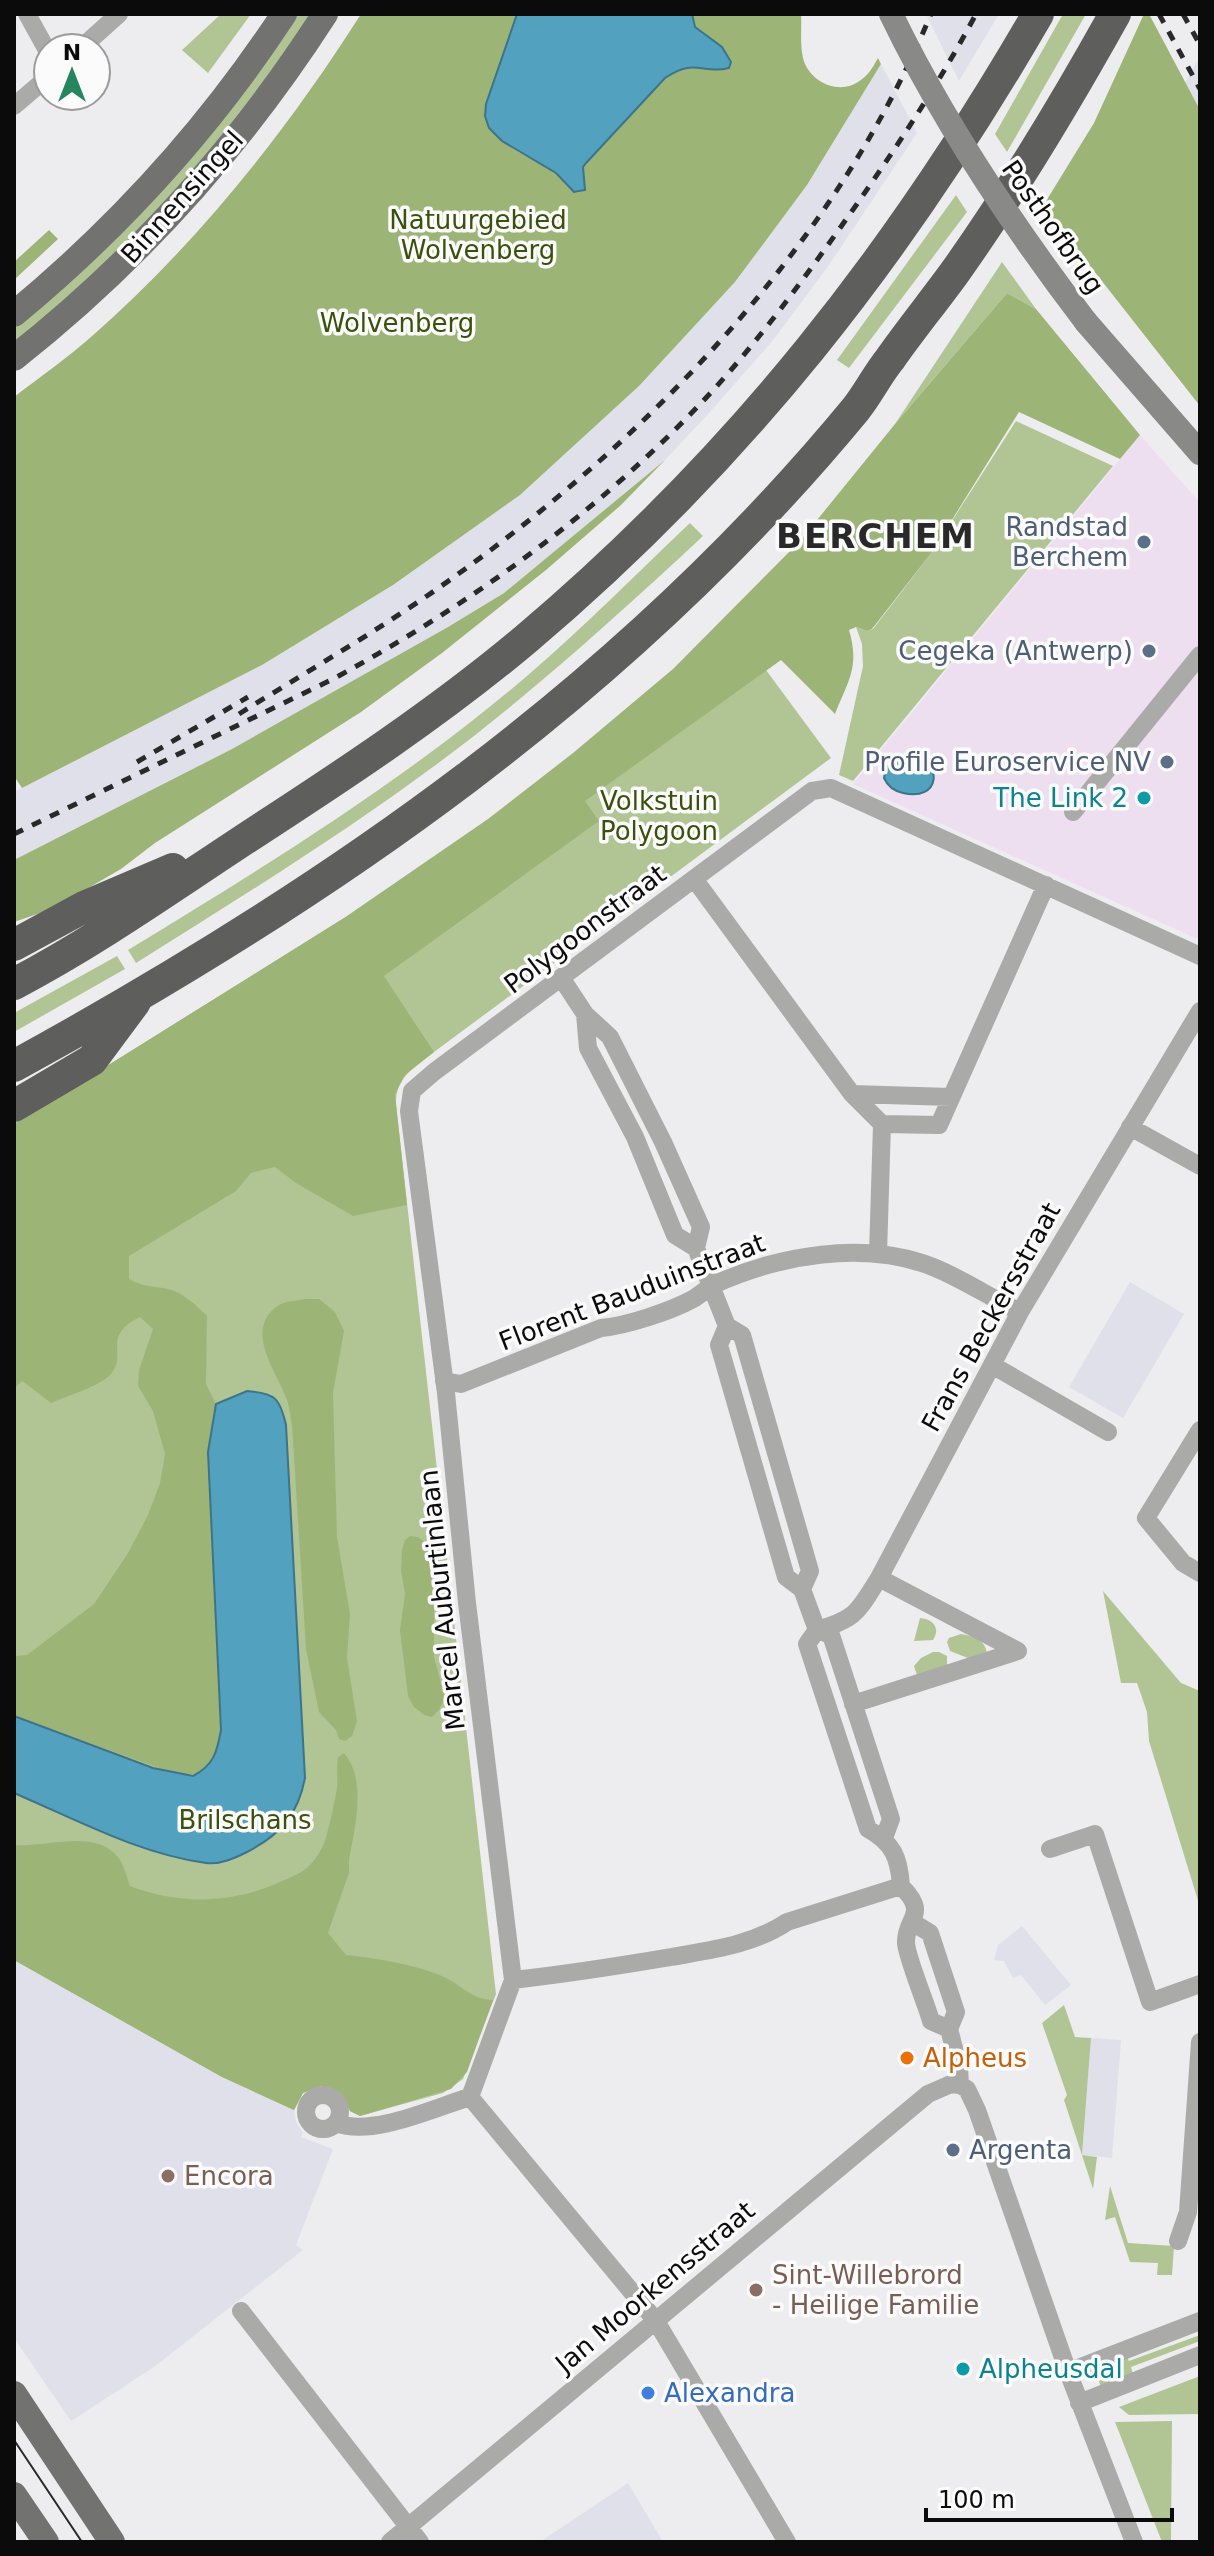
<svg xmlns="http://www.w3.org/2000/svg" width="1214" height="2556" font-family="'DejaVu Sans',sans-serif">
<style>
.commercial{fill:#eddef0}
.built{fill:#dfe0e9}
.green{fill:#b1c594}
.forest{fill:#9cb577}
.water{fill:#52a1be;stroke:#3d7489;stroke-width:2}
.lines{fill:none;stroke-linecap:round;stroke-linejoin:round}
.street{stroke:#aaaaa9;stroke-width:18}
.secondary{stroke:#898988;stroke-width:24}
.primary{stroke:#727271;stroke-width:26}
.highway{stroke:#5e5e5d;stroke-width:32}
.tram{stroke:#29292a;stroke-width:2}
.rail{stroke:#29292a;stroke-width:5;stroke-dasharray:10 10;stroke-linecap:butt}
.secondary-bridge{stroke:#898988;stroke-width:24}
.service-dot{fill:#5c6f8a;stroke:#fbfbfc;stroke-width:3}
.culture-dot{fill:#0f9aa8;stroke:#fbfbfc;stroke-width:3}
.food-dot{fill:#e8710a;stroke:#fbfbfc;stroke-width:3}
.education-dot{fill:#8d6e63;stroke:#fbfbfc;stroke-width:3}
.shop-dot{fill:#3f7fe0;stroke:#fbfbfc;stroke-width:3}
.labels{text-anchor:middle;stroke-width:7;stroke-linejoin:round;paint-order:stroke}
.street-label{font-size:26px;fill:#0b0b0c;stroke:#fbfbfc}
.park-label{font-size:26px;fill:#3a500b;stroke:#fbfbfc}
.service-label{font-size:26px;fill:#4e5e75;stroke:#fbfbfc;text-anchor:end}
.culture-label{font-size:26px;fill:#0d838f;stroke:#fbfbfc;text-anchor:end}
.food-label{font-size:26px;fill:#c56008;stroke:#fbfbfc;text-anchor:start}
.education-label{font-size:26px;fill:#785e54;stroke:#fbfbfc;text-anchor:start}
.shop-label{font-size:26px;fill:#366cbe;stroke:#fbfbfc;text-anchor:start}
.district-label{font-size:34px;font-weight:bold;letter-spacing:2px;fill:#29292a;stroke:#fbfbfc}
</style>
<rect width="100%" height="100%" fill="#ededef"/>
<path class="commercial" d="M 1140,435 L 1200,503 L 1200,940 L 853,784 Z"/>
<path class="built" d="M 926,14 L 999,14 L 959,81 L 955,73 Z
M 1200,56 L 1200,110 L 1185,83 Z
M 881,64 L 917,133 L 829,265 L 774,339 L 710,412 L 665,460 L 504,593 L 448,627 L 232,749 L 14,860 L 14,792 L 262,665 L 393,585 L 520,495 L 639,386 L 735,282 L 807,185 Z
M 1130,1282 L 1184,1314 L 1123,1418 L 1069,1387 Z
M 1022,1926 L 1071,1985 L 1045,2005 L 1021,1975 L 1013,1978 L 1004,1961 L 994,1960 L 998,1945 Z
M 14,1960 L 222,2077 L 294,2110 L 296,2122 L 303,2133 L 301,2137 L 333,2149 L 296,2245 L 303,2250 L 154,2367 L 71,2421 L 14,2338 Z
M 1091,2038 L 1121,2040 L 1112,2158 L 1082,2155 Z
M 628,2483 L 663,2542 L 540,2542 L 618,2490 Z"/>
<path class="green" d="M 221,14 L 251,14 L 208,73 L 182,50 Z
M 295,14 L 312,14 C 260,87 206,159 145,225 C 105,268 58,306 14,344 L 14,328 L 73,279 Z
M 1063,14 L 1086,14 L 1007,152 L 995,134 Z
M 956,195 L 967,212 L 849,368 L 837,360 Z
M 1002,262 L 1036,309 L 1007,293 L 895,424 Z
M 1016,421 L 1113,466 L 853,781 L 839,775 L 863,666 L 862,644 L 856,627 L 867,631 L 873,629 L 932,552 Z
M 690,523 L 703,536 C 629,605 554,673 474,736 C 367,819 251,891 136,963 L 128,950 C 263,868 407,779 527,676 C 583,628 636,574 690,523 Z
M 766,670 L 831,758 L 434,1052 C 415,1067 395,1077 396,1105 L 496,1994 L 463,2079 L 443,2093 L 360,2116 L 350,2111 L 340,2093 L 321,2086 L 303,2093 L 294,2110 L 222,2077 L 14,1960 L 14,1124 L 344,918 L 598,820 L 584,801 Z
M 117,956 L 125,969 L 14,1032 L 14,1013 Z
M 1103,1591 L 1181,1683 L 1200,1691 L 1200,1907 L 1149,1741 L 1147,1712 L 1137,1683 L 1121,1683 Z
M 920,1618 C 933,1619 941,1628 933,1640 L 914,1641 Z
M 961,1634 C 973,1636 986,1640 987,1654 L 973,1660 L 950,1651 L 947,1642 L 949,1638 Z
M 933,1652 L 939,1652 L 947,1656 L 947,1666 L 917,1675 L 914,1666 L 921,1658 Z
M 1064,2005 L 1075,2037 L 1091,2038 L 1082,2155 L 1097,2157 L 1093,2189 L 1064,2100 L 1067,2095 L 1042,2023 Z
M 1110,2186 L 1128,2243 L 1174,2246 L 1172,2275 L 1157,2275 L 1158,2263 L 1130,2262 L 1115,2217 L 1105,2220 Z
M 1200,2335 L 1200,2341 L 1131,2367 L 1133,2374 L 1101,2387 L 1094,2367 L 1126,2355 L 1129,2361 Z
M 1200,2376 L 1200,2414 L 1129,2415 L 1119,2407 Z
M 1172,2421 L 1171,2542 L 1162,2542 L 1115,2422 Z"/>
<path class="forest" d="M 361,14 L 517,14 L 485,116 C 494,146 530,156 554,172 C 561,177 566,186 573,190 C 578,194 579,192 585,190 L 583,167 L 587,162 L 665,78 C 680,68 693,64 711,69 L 722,47 L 695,27 L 692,14 L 801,14 C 802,30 799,49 805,64 C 814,84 840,94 858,82 C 868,76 873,67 878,58 L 881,64 L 807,185 L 735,282 L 639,386 L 520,495 L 393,585 L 262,665 L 22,788 L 14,776 L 14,397 C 40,377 67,358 91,337 C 197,244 286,132 361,14 Z
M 1144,14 L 1149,14 L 1200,110 L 1200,406 L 1043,206 L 1094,123 Z
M 49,230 L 58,239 L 14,280 L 14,262 Z
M 1007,293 L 1036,309 L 1140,435 L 1120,459 L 1019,412 L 932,552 L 872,629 L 867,631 L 856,627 L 849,630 C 860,667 848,681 835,714 L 781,660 L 585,801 L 599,821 L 384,976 L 434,1052 L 405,1075 L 395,1094 L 407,1205 L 353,1216 L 296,1183 L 275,1167 L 251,1173 L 236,1191 L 129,1256 L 129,1279 C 143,1287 154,1286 168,1289 C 184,1293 196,1305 207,1316 L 206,1384 L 216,1404 L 208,1452 L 221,1730 C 214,1764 212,1779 173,1773 L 14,1716 L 14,1656 L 27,1655 L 94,1604 L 128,1553 L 148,1515 L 160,1483 L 165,1454 L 153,1411 L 138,1386 L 139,1370 L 153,1329 L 140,1317 C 100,1337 129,1355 110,1375 C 100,1386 67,1396 51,1403 L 22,1381 L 14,1389 L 14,1124 L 344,918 L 488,819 L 573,753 L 673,669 L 800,541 L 895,424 Z
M 665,460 L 621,505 L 546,570 L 442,653 L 361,712 L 155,843 L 121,869 L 52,909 L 14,922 L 14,860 L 232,749 L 448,627 L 504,593 Z
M 304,1299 L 319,1299 L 335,1312 L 344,1331 L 333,1393 L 337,1537 L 350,1614 L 347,1658 L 357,1721 L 352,1736 L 345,1741 L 339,1739 L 336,1730 L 319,1712 L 306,1649 L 292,1425 C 290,1417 290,1408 287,1400 C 277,1372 242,1329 279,1305 C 285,1301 297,1301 304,1299 Z
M 410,1536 L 418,1537 L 426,1543 L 434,1588 L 434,1657 L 445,1697 L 439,1710 L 432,1717 L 424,1715 L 414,1707 L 408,1696 L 400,1630 L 405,1594 L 401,1571 L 402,1550 L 405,1540 Z
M 344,1753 C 367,1780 355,1827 349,1860 L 349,1873 L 328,1933 L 346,1955 C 374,1958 419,1965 444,1977 C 462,1985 472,2000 493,2000 L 467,2072 L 451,2089 L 360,2116 L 350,2111 L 340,2093 L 321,2086 L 303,2093 L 294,2110 L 222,2077 L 14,1960 L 14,1845 C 45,1848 95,1828 118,1857 C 124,1864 127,1878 130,1886 C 180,1905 231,1904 280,1882 C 302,1873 310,1869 322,1848 C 327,1839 335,1800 337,1788 C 338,1778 336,1768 338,1757 Z"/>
<path class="water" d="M 517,14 L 692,14 L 695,27 L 722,47 L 731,62 L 729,68 C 702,75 695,57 665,78 L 587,162 L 583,167 L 585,190 L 574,192 L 556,173 L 502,141 L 489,128 L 485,116 L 486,104 Z
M 910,755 C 945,762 940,802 903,793 C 894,791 888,787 884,778 C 886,762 895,758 910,755 Z
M 247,1391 C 275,1393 280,1398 286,1425 L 305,1778 C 298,1815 280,1835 247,1852 C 235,1858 220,1865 206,1863 C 139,1854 75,1819 14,1793 L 14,1716 L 153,1768 L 193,1776 C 214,1765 217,1752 221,1730 L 208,1452 L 216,1404 Z"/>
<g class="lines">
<path class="street" d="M 27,14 L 48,52
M 81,48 L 119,14
M 14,106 L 48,77
M 1073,812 L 1200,655
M 695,880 L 852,1094 L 882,1124
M 562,979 L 585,1014 L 610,1037 L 663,1142 L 701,1227 L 696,1248
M 585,1014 L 588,1048 L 635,1137 L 675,1235 L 696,1248 L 727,1326 L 742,1335 L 810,1571 L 802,1589
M 852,1094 L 951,1097
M 882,1124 L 939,1125 L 1046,885
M 1130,1127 L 1200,1166
M 878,1254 L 882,1124
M 727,1326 L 719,1345 L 786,1577 L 802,1589 L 817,1630 L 831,1635 L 891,1819 L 884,1838
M 992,1365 L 1108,1432
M 444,1381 L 461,1384 L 601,1328 C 626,1326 671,1311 693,1299 C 700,1295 706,1289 713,1285 C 779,1255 864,1240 933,1267 C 963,1279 991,1298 1020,1312
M 1200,1430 L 1146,1518 L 1183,1563 L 1200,1573
M 879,1578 L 1018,1651
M 817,1630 C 857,1619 858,1611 879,1578 L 1020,1312 L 1200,1011
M 817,1630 L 807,1644 L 868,1829 C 893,1843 899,1857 901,1886 C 930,1915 905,1917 906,1943 C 907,1958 926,2003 931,2021 L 949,2029 L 959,2067 L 960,2085
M 853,1704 L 1018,1651
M 1050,1849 L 1095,1834 L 1150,2002 L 1200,1984
M 912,1922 L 930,1933 L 956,2012 L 949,2029
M 513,1980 C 566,1974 618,1966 671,1957 C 710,1950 753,1945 787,1922 L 901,1886
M 960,2085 L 967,2089 L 977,2110 L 1068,2372 L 1134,2542
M306 2112a17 17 0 1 1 34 0a17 17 0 1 1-34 0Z
M 470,2097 L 513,1980 L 467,1603 L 446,1393 L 409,1111 L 412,1091 L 434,1072 L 812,791 L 831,788 L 1200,956
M 470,2097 L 656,2321 L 787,2542
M 336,2123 C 373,2137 433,2108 470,2097
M 1178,2241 L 1188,2212 L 1200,2042
M 241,2311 L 420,2542
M 1068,2372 L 1200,2321
M 1079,2403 L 1200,2355
M 390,2542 L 928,2094 L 951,2084 L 960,2085"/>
<path class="secondary" d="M 1086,322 L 1200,453"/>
<path class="primary" d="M 14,314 C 118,228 210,127 284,14
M 14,358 C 137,261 240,146 325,14
M 14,2394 L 112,2542
M 14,2495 L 46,2542"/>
<path class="highway" d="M 14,945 L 84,907 L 173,869
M 14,984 C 94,942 169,889 245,839 C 342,776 438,713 526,639 C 740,458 898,256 1038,14
M 14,1066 C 330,893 624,690 855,410 C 868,394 877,375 890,359 C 911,329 934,301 955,272 C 1014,189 1066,102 1115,14
M 14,1106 L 92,1060 L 135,1002"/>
<path class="tram" d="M 14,2440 L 82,2542"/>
<path class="rail" d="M 1159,14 L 1200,89
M 1183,14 L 1200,45
M 239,714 C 311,669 386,626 454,577 C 654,434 836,243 931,14
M 137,762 L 248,697
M 14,834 L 333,679 C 471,604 596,514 704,400 C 761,339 809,272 857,204 C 900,142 941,80 976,14"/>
<path class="secondary-bridge" d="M 891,14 C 944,124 1012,225 1086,322"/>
</g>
<g class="service-dot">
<circle cx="1144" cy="542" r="8"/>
<circle cx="1149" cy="651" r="8"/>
<circle cx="1167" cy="762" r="8"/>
<circle cx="953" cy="2150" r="8"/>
</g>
<g class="culture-dot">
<circle cx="1144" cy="798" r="8"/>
<circle cx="963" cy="2369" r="8"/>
</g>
<circle class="food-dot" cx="907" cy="2058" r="8"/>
<g class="education-dot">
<circle cx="168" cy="2176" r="8"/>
<circle cx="756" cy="2290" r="8"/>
</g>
<circle class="shop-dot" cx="648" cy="2393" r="8"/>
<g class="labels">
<g class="street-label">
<text transform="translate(182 197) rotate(-48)" y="9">Binnensingel</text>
<text transform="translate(1053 227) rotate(55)" y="9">Posthofbrug</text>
<text transform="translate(585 929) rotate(-37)" y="9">Polygoonstraat</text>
<text transform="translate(632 1292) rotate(-21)" y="9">Florent Bauduinstraat</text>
<text transform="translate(991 1317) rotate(-61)" y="9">Frans Beckersstraat</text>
<text transform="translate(442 1600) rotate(-96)" y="9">Marcel Auburtinlaan</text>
<text transform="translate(655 2287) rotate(-40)" y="9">Jan Moorkensstraat</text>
</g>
<g class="park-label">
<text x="478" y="229">Natuurgebied<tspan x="478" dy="30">Wolvenberg</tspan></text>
<text x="397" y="332">Wolvenberg</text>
<text x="659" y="810">Volkstuin<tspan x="659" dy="30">Polygoon</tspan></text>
<text x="245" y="1829">Brilschans</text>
</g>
<g class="service-label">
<text x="1128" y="536">Randstad<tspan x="1128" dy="30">Berchem</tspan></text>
<text x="1133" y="660">Cegeka (Antwerp)</text>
<text x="1151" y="771">Profile Euroservice NV</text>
<text x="969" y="2159" text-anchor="start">Argenta</text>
</g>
<g class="culture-label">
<text x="1128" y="807">The Link 2</text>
<text x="979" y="2378" text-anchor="start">Alpheusdal</text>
</g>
<g class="food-label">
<text x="923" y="2067">Alpheus</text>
</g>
<g class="education-label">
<text x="184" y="2185">Encora</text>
<text x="772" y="2284">Sint-Willebrord<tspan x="772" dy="30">- Heilige Familie</tspan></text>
</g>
<g class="shop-label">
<text x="664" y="2402">Alexandra</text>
</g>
<g class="district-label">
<text x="876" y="548">BERCHEM</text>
</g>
</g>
<rect width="1214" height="2556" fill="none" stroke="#0b0b0c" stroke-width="32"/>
<g transform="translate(72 72)"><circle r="38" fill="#fbfbfc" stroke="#9b9b9c" stroke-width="2"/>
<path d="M0-6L14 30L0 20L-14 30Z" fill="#27865e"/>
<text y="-12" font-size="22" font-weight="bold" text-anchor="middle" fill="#0b0b0c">N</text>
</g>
<path d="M926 2508v12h246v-12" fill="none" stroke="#0b0b0c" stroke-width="4"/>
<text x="938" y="2508" font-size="24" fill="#0b0b0c" stroke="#fbfbfc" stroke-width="6" paint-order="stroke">100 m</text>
</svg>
